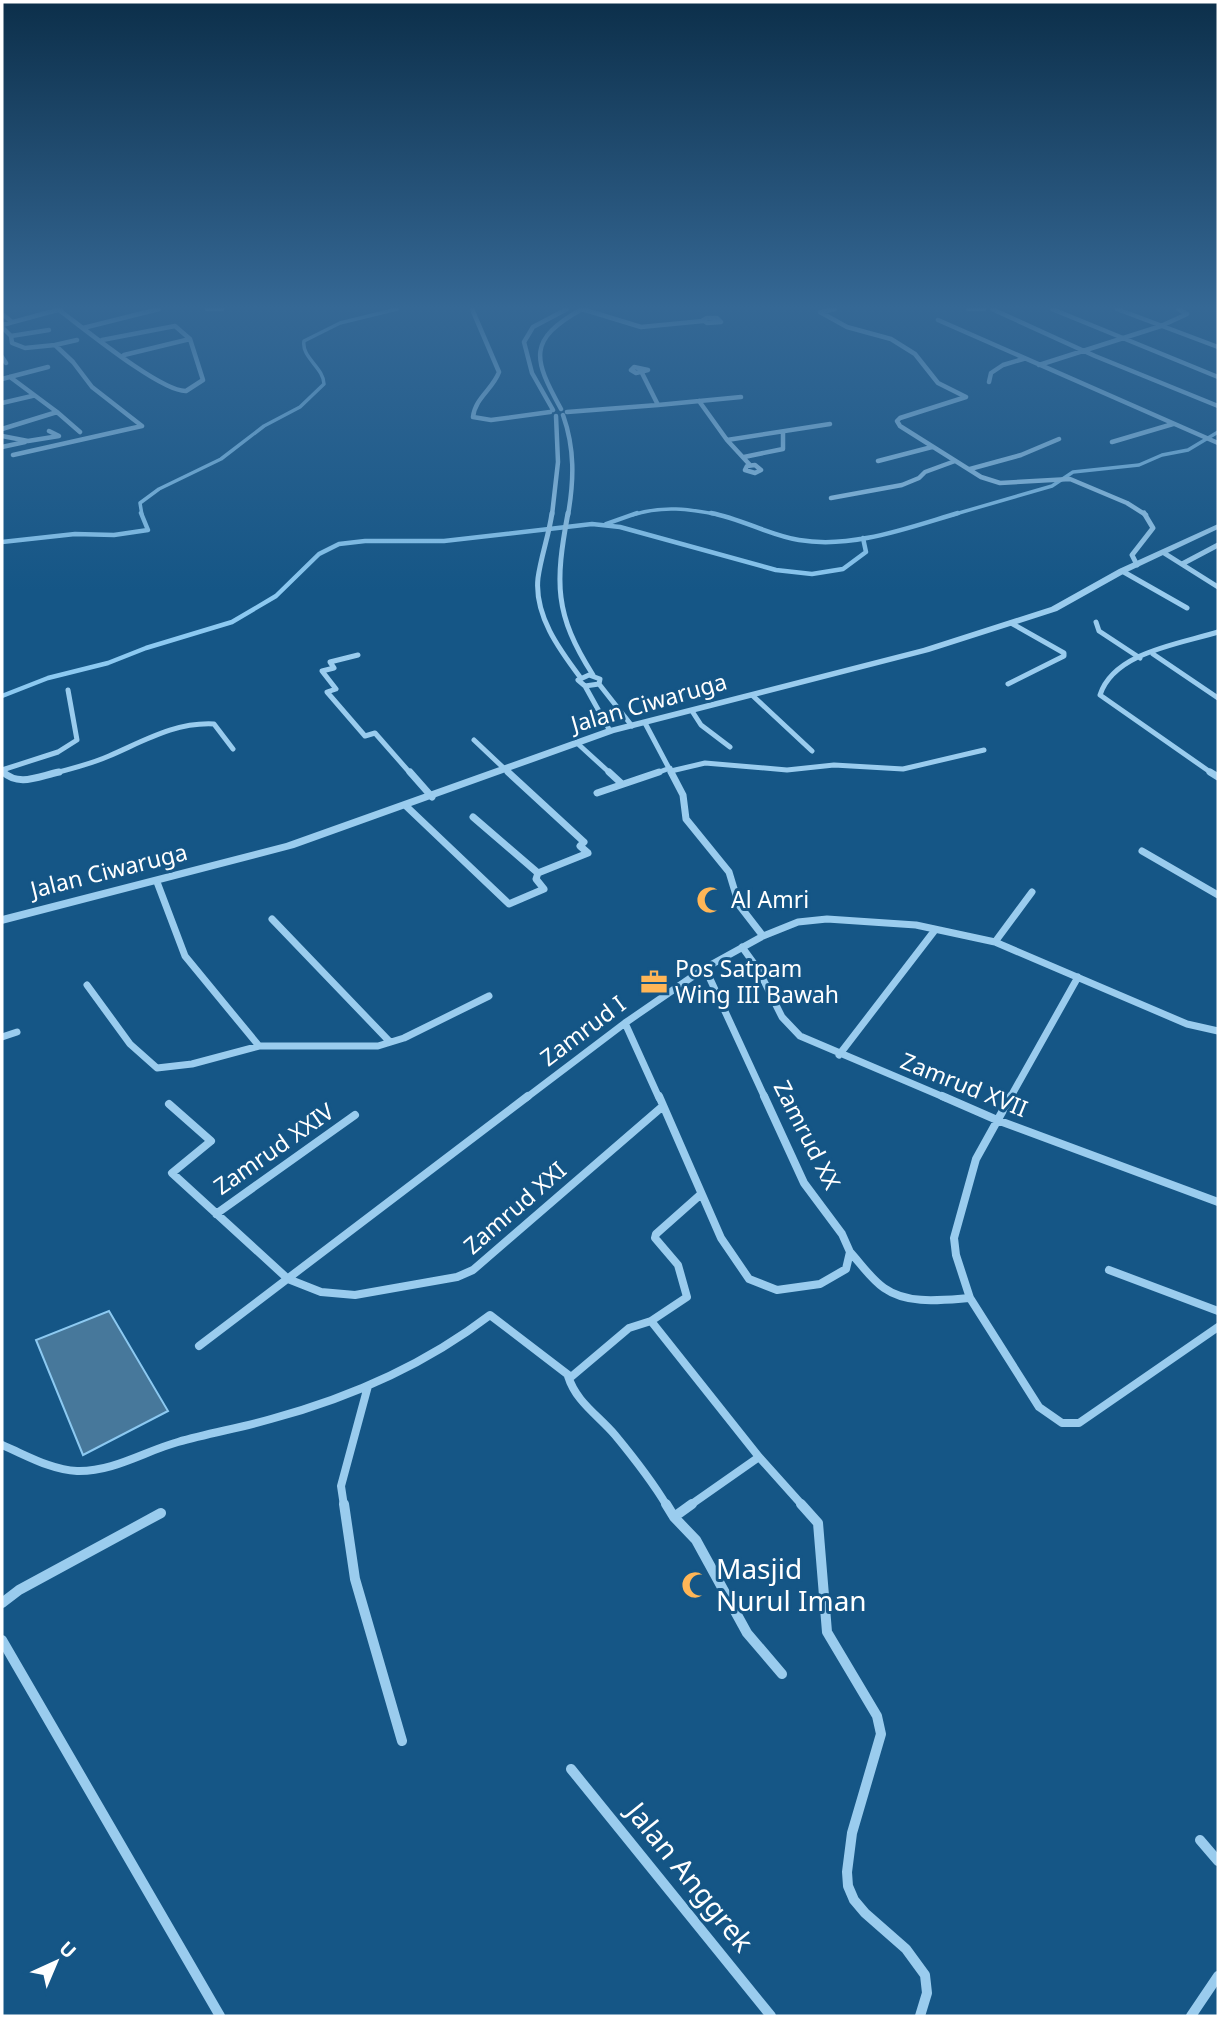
<svg xmlns="http://www.w3.org/2000/svg" width="1220" height="2018" font-family="'Noto Sans',sans-serif">
<style>
.water{fill:#47789b;stroke:#8cc9f1;stroke-width:2}
.lines{fill:none;stroke-linecap:round;stroke-linejoin:round}
.stream-far1{stroke:#8cc9f1;stroke-width:3.5}
.stream{stroke:#8cc9f1;stroke-width:4.5}
.minor-far4{stroke:#9accee;stroke-width:4.5}
.minor-far3{stroke:#9accee;stroke-width:5}
.minor-far2{stroke:#9accee;stroke-width:7}
.minor-far1{stroke:#9accee;stroke-width:8}
.minor{stroke:#9accee;stroke-width:10}
.tertiary{fill:#9accee;fill-rule:evenodd}
.labels{text-anchor:middle;stroke-width:6;stroke-linejoin:round;paint-order:stroke}
.street-label{font-size:23px;fill:#fff;stroke:#155686}
.poi-label{font-size:23px;fill:#fff;stroke:#155686;text-anchor:start}
.near-poi-label{font-size:28px;fill:#fff;stroke:#155686;text-anchor:start}
.near-street-label{font-size:28px;fill:#fff;stroke:#155686}
</style>
<rect width="100%" height="100%" fill="#155686"/>
<path class="water" d="M 109,1311 L 168,1411 L 83,1455 L 36,1340 Z"/>
<g class="lines">
<path class="stream-far1" d="M 142,515 L 140,503 L 159,489 L 221,459 L 264,426 L 300,407 L 324,384 C 324,368 301,357 304,341 L 340,323 L 397,309
M 632,515 C 663,505 689,509 720,515
M 952,515 L 1052,486 L 1073,472 L 1139,465 L 1162,455 L 1188,450 L 1218,432"/>
<path class="stream" d="M 711,513 C 742,519 769,535 799,540 C 852,549 907,528 958,513
M 606,524 L 637,513
M 2,542 L 75,534 L 114,535 L 148,530 L 141,513
M 2,696 L 48,678 L 108,663 L 146,648 L 232,622 L 276,596 L 319,554 L 339,544 L 365,541 L 444,541 L 592,524 L 620,527 L 776,570 L 812,574 L 843,569 L 866,552 L 863,538"/>
<path class="minor-far4" d="M 207,309 L 222,309
M 472,309 L 499,372 C 493,389 475,398 473,417 L 491,420 L 550,412
M 582,309 L 641,327 L 703,321
M 835,309 L 820,312 L 847,327 L 891,339 L 915,354 L 938,383 L 966,397 L 900,418 L 897,421 L 900,426 L 981,477 L 1000,483 L 1070,479 L 1127,503 L 1146,515
M 968,309 L 984,309
M 992,309 L 1095,356 L 1218,406
M 1052,309 L 1218,377
M 1117,309 L 1218,347
M 59,310 C 82,327 161,392 186,391 L 203,380 L 190,339 L 175,326 L 102,340
M 2,314 L 12,322
M 707,318 L 717,318 L 721,322 L 707,323 L 703,320 Z
M 938,320 L 1218,443
M 2,325 L 61,309
M 2,327 L 11,336 L 12,343 L 25,348 L 55,345 L 73,362 L 92,387 L 142,426 L 13,455
M 83,328 L 159,309
M 11,336 L 49,330
M 55,345 L 77,340
M 124,355 L 190,339
M 2,357 L 6,363
M 1039,365 L 1161,326 L 1187,314 L 1178,309
M 634,367 L 648,370 L 636,373 L 631,370 Z
M 2,379 L 48,367
M 989,382 L 991,373 L 1003,365 L 1023,359
M 699,401 L 727,440 L 750,465
M 2,403 L 32,396
M 658,405 L 741,397
M 561,409 C 533,358 527,340 582,309
M 553,410 L 532,373 L 524,342 L 533,327 L 567,309
M 57,412 L 80,432
M 567,412 L 658,405 L 642,373
M 563,415 C 575,449 574,480 568,515
M 2,429 L 57,412 L 10,377
M 2,436 L 28,441 L 59,436 L 49,431
M 727,440 L 830,424
M 1112,442 L 1173,424
M 2,447 L 25,442
M 744,457 L 783,449 L 783,433
M 878,461 L 932,447
M 755,465 L 761,470 L 755,473 L 745,470 L 747,466 Z
M 970,469 L 1021,455 L 1059,439
M 831,498 L 902,485 L 919,478 L 925,472 L 955,461
M 552,515 L 558,462 L 556,416"/>
<path class="minor-far3" d="M 552,513 C 549,535 541,556 538,578 C 534,615 559,649 580,677
M 568,513 C 555,583 554,614 593,675
M 1164,553 L 1218,587
M 1182,564 L 1218,545
M 1137,565 L 1132,555 L 1153,528 L 1144,513
M 1122,571 L 1187,608
M 1096,622 L 1099,631 L 1140,658
M 1153,654 L 1218,698
M 358,655 L 330,662 L 334,668 L 322,671 L 336,689 L 327,692 L 365,736 L 375,733 L 411,774
M 589,675 L 600,679 L 599,684 L 585,686 L 578,680 Z
M 599,684 L 632,726
M 1008,684 L 1064,656 L 1064,653 L 1011,623
M 585,686 L 610,731
M 753,696 L 812,751
M 692,711 L 701,725 L 730,747
M 645,723 L 672,774
M 474,740 L 510,774
M 577,743 L 611,774
M 2,770 L 58,752 L 77,740 L 68,690
M 2,771 L 5,774
M 671,771 L 705,763 L 787,770 L 834,765 L 903,769 L 984,750
M 51,774 C 71,769 91,764 109,756 C 144,741 175,722 214,724 L 233,749
M 654,774 L 670,768
M 1213,774 L 1100,695 C 1114,652 1180,644 1218,632"/>
<path class="minor-far2" d="M 3,772 C 19,787 39,776 59,772
M 410,772 L 432,797
M 609,772 L 622,784
M 671,772 L 683,795 L 686,819 L 729,872 L 739,905 L 763,936
M 1210,772 L 1218,777
M 597,793 L 659,772
M 406,806 L 509,904 L 544,889 L 536,879 L 538,873
M 473,817 L 538,873 L 588,853 L 580,846 L 584,842 L 508,772
M 1142,851 L 1218,895
M 157,882 L 185,956 L 259,1046 L 378,1046 L 404,1038 L 489,996
M 272,919 L 390,1042
M 995,942 L 1032,892
M 742,947 L 758,969 L 782,1017 L 800,1036 L 946,1098
M 705,968 L 765,1098
M 87,985 L 130,1044 L 157,1068 L 192,1064 L 259,1046
M 625,1023 L 659,1098
M 2,1037 L 17,1032
M 839,1055 L 935,930
M 526,1098 L 625,1023 L 705,968 L 763,936 L 798,922 L 827,919 L 916,925 L 995,942 L 1187,1024 L 1218,1031
M 1010,1098 L 1078,977"/>
<path class="minor-far1" d="M 659,1096 L 721,1238 L 749,1279 L 777,1290 L 820,1284 L 846,1269 L 850,1252 L 842,1234 L 804,1183 L 764,1096
M 942,1096 L 997,1120 L 1218,1202
M 1011,1096 L 976,1159 L 954,1238 L 956,1255 L 970,1298 L 1039,1407 L 1062,1423 L 1079,1423 L 1218,1327
M 169,1104 L 211,1141 L 172,1173 L 288,1279 L 321,1292 L 355,1295 L 457,1277 L 473,1270 L 663,1106
M 216,1214 L 355,1115
M 850,1252 C 861,1264 871,1279 884,1288 C 908,1305 942,1300 970,1298
M 1109,1270 L 1218,1311
M 651,1321 L 759,1457 L 803,1506
M 199,1346 L 528,1096
M 568,1376 C 576,1402 598,1415 615,1435 C 634,1458 652,1481 667,1506
M 2,1445 C 26,1455 51,1470 77,1471 C 113,1472 145,1451 178,1442 C 209,1433 240,1428 271,1419 C 349,1398 426,1364 490,1315 L 571,1377 L 629,1328 L 651,1321 L 687,1297 L 678,1265 L 655,1238 L 656,1234 L 700,1195
M 344,1506 L 341,1486 L 368,1386
M 689,1506 L 759,1457"/>
<path class="minor" d="M 344,1504 L 355,1579 L 402,1741
M 666,1504 L 674,1517 L 696,1540 L 747,1633 L 782,1674
M 801,1504 L 818,1523 L 827,1632 L 877,1716 L 881,1734 L 852,1833 L 847,1872 L 848,1886 L 854,1900 L 865,1913 L 906,1949 L 925,1975 L 927,1993 L 920,2016
M 674,1517 L 692,1504
M 2,1603 L 19,1590 L 161,1513
M 2,1640 L 220,2016
M 571,1769 L 771,2016
M 1200,1840 L 1218,1861
M 1191,2016 L 1218,1976"/>
<path class="tertiary" d="M 1218,524 L 1218,529 L 1125,573 L 1057,611 L 929,652 L 614,733 L 294,848 L 2,924 L 2,916 L 286,843 L 606,729 L 923,648 L 1051,607 L 1119,569 Z"/>
</g>
<linearGradient id="sky" x2="0" y2="1"><stop stop-color="#0c2f4a"/><stop offset="0.52" stop-color="#356895"/><stop offset="1" stop-color="#356895" stop-opacity="0"/></linearGradient>
<rect width="1220" height="591" fill="url(#sky)"/>
<defs>
<symbol id="mosque-bare" viewBox="-9 -9 18 18"><path d="M3.5-4.9A6 6 0 1 0 3.5 4.9A5 5 0 1 1 3.5-4.9Z" fill="#ffb657" stroke="#155686" stroke-width="2.5" paint-order="stroke"/></symbol>
<symbol id="office-bare" viewBox="-9 -9 18 18"><path d="M-6-3h4V-5.5h4V-3h4V5H-6ZM-1-4.5V-3h2v-1.5ZM-6 0V1H6V0Z" fill="#ffb657" stroke="#155686" stroke-width="2.5" paint-order="stroke"/></symbol>
</defs>
<g fill-rule="evenodd">
<use href="#mosque-bare" x="691" y="881" width="38" height="38"/>
<use href="#office-bare" x="635" y="963" width="38" height="38"/>
<use href="#mosque-bare" x="676" y="1566" width="38" height="38"/>
</g>
<g class="labels">
<g class="street-label">
<text transform="translate(649 703) rotate(-16)" y="8">Jalan Ciwaruga</text>
<text transform="translate(109 871) rotate(-14)" y="8">Jalan Ciwaruga</text>
<text transform="translate(583 1031) rotate(-37)" y="8">Zamrud I</text>
<text transform="translate(964 1085) rotate(22)" y="8">Zamrud XVII</text>
<text transform="translate(807 1135) rotate(63)" y="8">Zamrud XX</text>
<text transform="translate(274 1149) rotate(-35)" y="8">Zamrud XXIV</text>
<text transform="translate(515 1208) rotate(-41)" y="8">Zamrud XXI</text>
</g>
<g class="poi-label">
<text x="731" y="908">Al Amri</text>
<text x="675" y="977">Pos Satpam<tspan x="675" dy="26">Wing III Bawah</tspan></text>
</g>
<g class="near-poi-label">
<text x="716" y="1579">Masjid<tspan x="716" dy="32">Nurul Iman</tspan></text>
</g>
<g class="near-street-label">
<text transform="translate(690 1877) rotate(51)" y="10">Jalan Anggrek</text>
</g>
</g>
<rect width="1220" height="2018" fill="none" stroke="#ffffff" stroke-width="7"/>
<g transform="translate(56 1962) rotate(44)" stroke="#155686" stroke-width="5" paint-order="stroke">
<path d="M0-5L12 26L0 18L-12 26Z" fill="#ffffff"/>
<text y="-10" font-size="19" font-weight="bold" text-anchor="middle" fill="#ffffff">U</text>
</g>
</svg>
